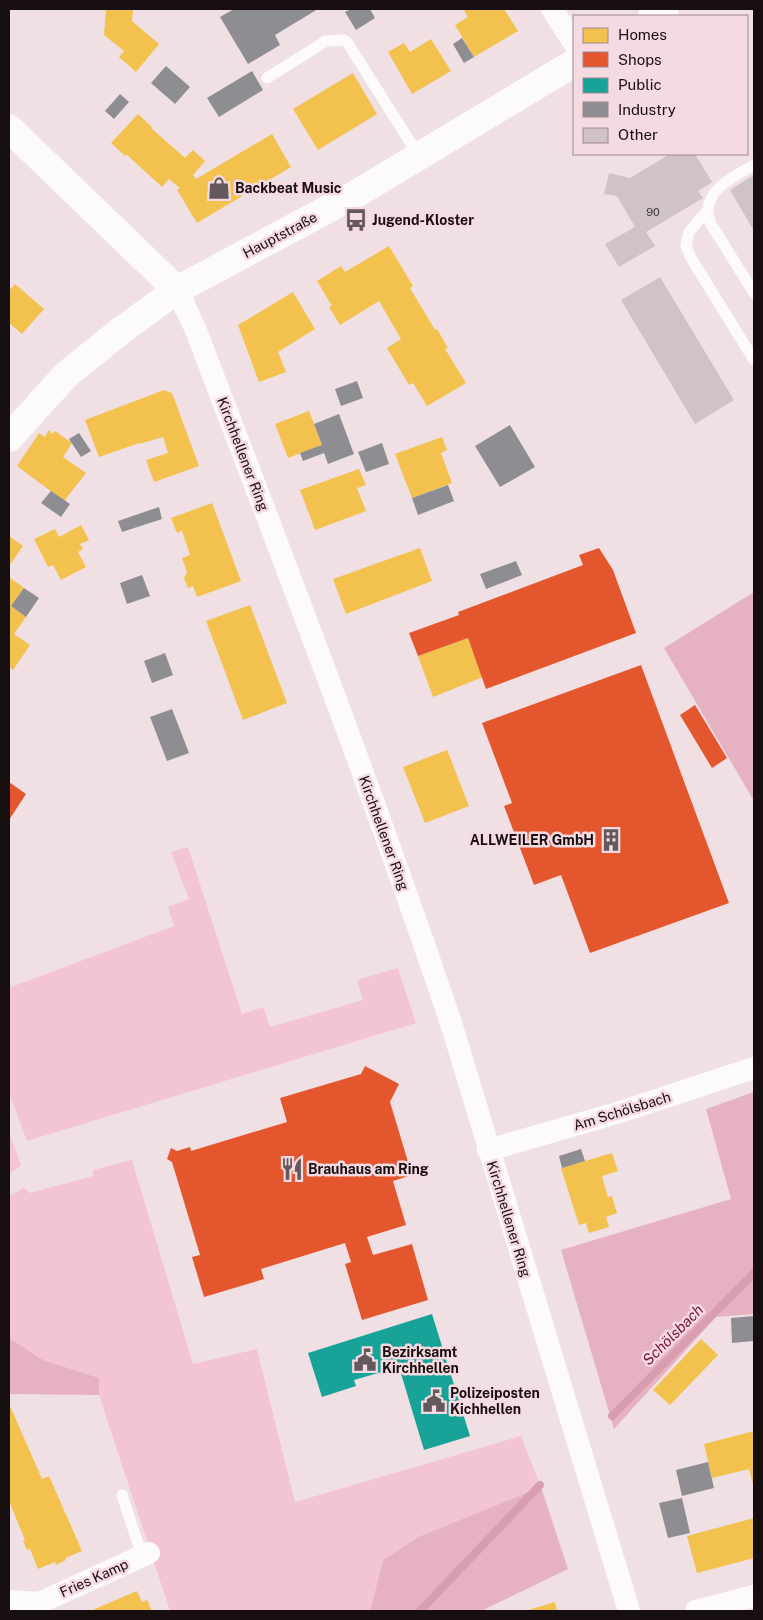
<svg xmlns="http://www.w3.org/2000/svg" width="763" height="1620" font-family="'Public Sans',sans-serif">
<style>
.green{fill:#f3c5d2}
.forest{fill:#e6b2c1}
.homes{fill:#f2c14e}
.shops{fill:#e4572e}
.public{fill:#17a398}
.industry{fill:#8d8d92}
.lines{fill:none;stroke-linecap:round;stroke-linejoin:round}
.stream{stroke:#d99db0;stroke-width:8}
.building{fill:#cfc3c6}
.lane{stroke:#fdfafb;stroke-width:11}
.street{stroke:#fdfafb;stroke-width:22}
.secondary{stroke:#fdfafb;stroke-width:28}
.labels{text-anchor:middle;stroke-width:5;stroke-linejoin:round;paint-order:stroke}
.number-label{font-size:11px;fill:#453b3e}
.poi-label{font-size:14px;font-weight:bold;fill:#170e10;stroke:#f6dae1;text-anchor:start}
.street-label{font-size:14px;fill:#170e10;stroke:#f6dae1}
.water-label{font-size:15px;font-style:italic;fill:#71113b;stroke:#f6dae1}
</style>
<rect width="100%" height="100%" fill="#f0e0e4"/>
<path class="green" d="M 188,847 L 242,1014 L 263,1007 L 270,1027 L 363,1000 L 357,980 L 398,968 L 416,1023 L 27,1141 L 9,1093 L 9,982 L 11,987 L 174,926 L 168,907 L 189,899 L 171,852 Z
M 9,1132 L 21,1165 L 9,1174 Z
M 132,1160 L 193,1364 L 257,1349 L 295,1502 L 521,1436 L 541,1487 L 418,1537 L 383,1560 L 370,1611 L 170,1611 L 99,1395 L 99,1378 L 43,1360 L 9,1338 L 9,1196 L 24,1188 L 30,1193 L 93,1176 L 93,1170 Z"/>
<path class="forest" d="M 754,592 L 754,801 L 664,648 Z
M 754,1092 L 754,1314 L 716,1317 L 614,1429 L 561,1250 L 731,1199 L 706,1109 Z
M 9,1338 L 43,1360 L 99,1378 L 99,1395 L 9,1394 Z
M 541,1487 L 568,1569 L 481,1611 L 370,1611 L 383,1560 L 418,1537 Z"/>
<path class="homes" d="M 106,9 L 133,9 L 132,21 L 159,44 L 136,72 L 119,57 L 124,51 L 104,35 Z
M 463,9 L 504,9 L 518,31 L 474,57 L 455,25 L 468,17 Z
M 431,39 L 451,71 L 412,94 L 388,52 L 404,43 L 410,52 Z
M 353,73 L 377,114 L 318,150 L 293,109 Z
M 138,114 L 152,127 L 151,128 L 185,158 L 193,150 L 205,161 L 193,175 L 196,179 L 272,134 L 291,167 L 197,223 L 177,190 L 180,188 L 169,179 L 162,187 L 126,154 L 125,156 L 111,143 Z
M 389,246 L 413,286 L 410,288 L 435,330 L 437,329 L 448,348 L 445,349 L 466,383 L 427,406 L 413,383 L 409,385 L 387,348 L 401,339 L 379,301 L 340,325 L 329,307 L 332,306 L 317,281 L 341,266 L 345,272 Z
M 15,284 L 44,309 L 22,334 L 9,323 L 9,291 Z
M 293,292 L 315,329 L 278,352 L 286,372 L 259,382 L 238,325 Z
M 164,390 L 172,393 L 199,466 L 154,482 L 146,460 L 168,453 L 163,437 L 139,444 L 139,443 L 99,457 L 85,420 Z
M 309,411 L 322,445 L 288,458 L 275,424 Z
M 49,430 L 52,434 L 55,431 L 72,443 L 63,457 L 86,473 L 64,501 L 17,466 L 39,433 L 45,437 Z
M 442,437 L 447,450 L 441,453 L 452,483 L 412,498 L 395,454 Z
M 359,469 L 366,485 L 357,488 L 366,511 L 315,530 L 300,490 Z
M 212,503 L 241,581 L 197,597 L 193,586 L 188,588 L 184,578 L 187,572 L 182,558 L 190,555 L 182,531 L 177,533 L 171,518 Z
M 81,525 L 89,540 L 80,544 L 83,549 L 78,552 L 86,567 L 61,580 L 53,565 L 48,567 L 34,539 L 55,529 L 59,537 Z
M 9,536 L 23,546 L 9,566 Z
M 420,548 L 432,581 L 346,614 L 333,579 Z
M 9,577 L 24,588 L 11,606 L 26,617 L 14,634 L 30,645 L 13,670 L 9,667 Z
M 250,605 L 287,703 L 243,720 L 206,621 Z
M 468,638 L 483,677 L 433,697 L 418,656 Z
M 447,750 L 469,806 L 425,823 L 403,767 Z
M 612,1153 L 618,1171 L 602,1176 L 608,1197 L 612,1196 L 617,1213 L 606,1217 L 609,1227 L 589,1233 L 586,1223 L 579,1225 L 561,1168 Z
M 701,1339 L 718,1355 L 670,1405 L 653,1390 Z
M 10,1406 L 42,1479 L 49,1476 L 82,1551 L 65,1558 L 66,1560 L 56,1565 L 55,1562 L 38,1569 L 30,1549 L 27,1550 L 23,1541 L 25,1540 L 9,1501 L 9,1407 Z
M 754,1431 L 754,1488 L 749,1469 L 712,1478 L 704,1444 Z
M 754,1518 L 754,1558 L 697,1573 L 687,1536 Z
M 137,1591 L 142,1602 L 147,1600 L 152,1611 L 90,1611 Z
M 555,1602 L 557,1611 L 525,1611 Z"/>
<path class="shops" d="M 599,548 L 613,570 L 636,633 L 486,689 L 468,638 L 418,656 L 409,633 L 459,615 L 458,612 L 583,565 L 579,555 Z
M 641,665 L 729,903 L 590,953 L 561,875 L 534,885 L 504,806 L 512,803 L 482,723 Z
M 695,705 L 727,758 L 712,768 L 680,715 Z
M 9,782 L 26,794 L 9,820 Z
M 365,1066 L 399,1084 L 390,1102 L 412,1175 L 393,1181 L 406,1225 L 367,1237 L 373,1255 L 412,1244 L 428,1300 L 362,1320 L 345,1264 L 351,1262 L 345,1243 L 261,1269 L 264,1279 L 204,1297 L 192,1257 L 200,1255 L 172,1162 L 167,1159 L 171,1148 L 177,1151 L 190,1147 L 191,1151 L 287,1122 L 280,1098 L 361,1074 Z"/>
<path class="public" d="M 432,1314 L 470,1436 L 424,1450 L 399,1367 L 354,1380 L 356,1386 L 322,1397 L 308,1353 Z"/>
<path class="industry" d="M 234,9 L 318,9 L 275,35 L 280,45 L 248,64 L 220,17 Z
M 351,9 L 370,9 L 375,18 L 356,30 L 345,12 Z
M 462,38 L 474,57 L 464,63 L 453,44 Z
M 166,66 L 190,87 L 175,104 L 151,83 Z
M 252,71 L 263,90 L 219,117 L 207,98 Z
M 120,94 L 129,102 L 114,119 L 105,111 Z
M 357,381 L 363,398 L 341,406 L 335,389 Z
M 339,414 L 354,454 L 328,464 L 324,453 L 303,461 L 300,453 L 322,445 L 314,424 Z
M 510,425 L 535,467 L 500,487 L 475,446 Z
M 79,433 L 91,451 L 81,457 L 69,439 Z
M 382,443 L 389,464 L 366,472 L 358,452 Z
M 448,485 L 454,501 L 418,515 L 412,498 Z
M 51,491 L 70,504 L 61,517 L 41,503 Z
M 159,507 L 162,519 L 122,532 L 118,521 Z
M 516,561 L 522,575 L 486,589 L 480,574 Z
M 142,575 L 150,596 L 127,604 L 120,583 Z
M 24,588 L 39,598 L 26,617 L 11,606 Z
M 165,653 L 173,675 L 152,683 L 144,661 Z
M 172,709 L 189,753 L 167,761 L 150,717 Z
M 581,1149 L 585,1161 L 562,1168 L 559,1156 Z
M 754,1316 L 754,1341 L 732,1343 L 731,1318 Z
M 708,1462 L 714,1488 L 682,1496 L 676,1470 Z
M 682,1498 L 690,1533 L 668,1538 L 659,1503 Z"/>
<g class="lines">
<path class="stream" d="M 612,1416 L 754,1273
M 420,1611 L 540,1485"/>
</g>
<path class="building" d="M 670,154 L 695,154 L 712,182 L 698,191 L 703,198 L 646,232 L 655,246 L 619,267 L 605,244 L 635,227 L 617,196 L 604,194 L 609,173 L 630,178 Z
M 754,175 L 754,231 L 730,190 Z
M 660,277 L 734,400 L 695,424 L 621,300 Z"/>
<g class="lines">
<path class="lane" d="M 267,78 L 326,41 L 343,40 L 347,42 L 419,156
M 754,165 C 737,175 707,188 708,212 C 708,216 710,220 711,224 L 754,293
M 707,211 L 689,232 L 686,246 L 691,258 L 754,360
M 122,1495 L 142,1556"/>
<path class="street" d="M 552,9 L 574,43
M 177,290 L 195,328 C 283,558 372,789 451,1023 L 629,1611
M 488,1150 L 617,1113 L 754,1068
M 9,1601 L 39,1603 L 149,1553
M 696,1611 L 754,1596"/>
<path class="secondary" d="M 652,16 L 665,9
M 9,128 L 177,290
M 9,438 L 66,375 L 123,329 L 177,290 L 356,194 L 574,63"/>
</g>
<defs>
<symbol id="shop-bare" viewBox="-9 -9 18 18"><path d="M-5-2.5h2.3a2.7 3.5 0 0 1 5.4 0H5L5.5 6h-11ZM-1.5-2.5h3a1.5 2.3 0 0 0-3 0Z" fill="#63585a" stroke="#f6dae1" stroke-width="2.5" paint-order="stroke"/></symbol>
<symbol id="bus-bare" viewBox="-9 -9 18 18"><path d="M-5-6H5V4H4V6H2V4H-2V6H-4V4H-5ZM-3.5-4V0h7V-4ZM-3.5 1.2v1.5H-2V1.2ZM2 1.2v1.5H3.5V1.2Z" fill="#63585a" stroke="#f6dae1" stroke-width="2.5" paint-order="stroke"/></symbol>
<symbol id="building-bare" viewBox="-9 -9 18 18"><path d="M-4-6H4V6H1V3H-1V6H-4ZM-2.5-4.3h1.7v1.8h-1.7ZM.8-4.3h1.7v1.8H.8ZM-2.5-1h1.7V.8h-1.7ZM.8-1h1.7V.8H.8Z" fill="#63585a" stroke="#f6dae1" stroke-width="2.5" paint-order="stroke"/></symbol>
<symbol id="restaurant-bare" viewBox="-9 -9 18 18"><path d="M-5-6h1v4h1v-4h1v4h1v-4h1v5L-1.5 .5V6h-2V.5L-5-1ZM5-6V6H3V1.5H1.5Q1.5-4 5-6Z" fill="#63585a" stroke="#f6dae1" stroke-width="2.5" paint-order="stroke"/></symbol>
<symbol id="civic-bare" viewBox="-9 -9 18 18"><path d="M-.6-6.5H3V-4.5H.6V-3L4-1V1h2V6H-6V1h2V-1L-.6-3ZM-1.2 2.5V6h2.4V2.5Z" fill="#63585a" stroke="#f6dae1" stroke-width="2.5" paint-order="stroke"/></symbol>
</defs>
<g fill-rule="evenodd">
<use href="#shop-bare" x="203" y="172" width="32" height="32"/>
<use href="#bus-bare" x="340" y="204" width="32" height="32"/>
<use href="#building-bare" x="595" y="824" width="32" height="32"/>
<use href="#restaurant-bare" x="276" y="1153" width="32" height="32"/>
<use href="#civic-bare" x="349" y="1344" width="32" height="32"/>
<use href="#civic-bare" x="418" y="1385" width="32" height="32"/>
</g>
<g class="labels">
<g class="number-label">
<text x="653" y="216">90</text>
</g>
<g class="poi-label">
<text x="235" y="193">Backbeat Music</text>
<text x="372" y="225">Jugend-Kloster</text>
<text x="594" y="845" text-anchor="end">ALLWEILER GmbH</text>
<text x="308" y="1174">Brauhaus am Ring</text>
<text x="382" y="1357">Bezirksamt<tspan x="382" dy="16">Kirchhellen</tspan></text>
<text x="450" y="1398">Polizeiposten<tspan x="450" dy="16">Kichhellen</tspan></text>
</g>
<g class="street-label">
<text transform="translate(280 235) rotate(-28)" y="5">Hauptstraße</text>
<text transform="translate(243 454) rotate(69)" y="5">Kirchhellener Ring</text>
<text transform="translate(384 833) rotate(70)" y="5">Kirchhellener Ring</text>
<text transform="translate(622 1111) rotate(-17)" y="5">Am Schölsbach</text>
<text transform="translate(509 1219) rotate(73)" y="5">Kirchhellener Ring</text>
<text transform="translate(94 1578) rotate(-24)" y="5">Fries Kamp</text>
</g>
<g class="water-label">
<text transform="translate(673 1335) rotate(-45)" y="5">Schölsbach</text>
</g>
</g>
<rect width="763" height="1620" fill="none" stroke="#170e10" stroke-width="20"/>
<rect x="573" y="15" width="175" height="140" fill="#f6dae1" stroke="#9d888d"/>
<rect x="583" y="28" width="25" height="15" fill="#f2c14e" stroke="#9d888d"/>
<text x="618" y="40" font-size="15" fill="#170e10">Homes</text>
<rect x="583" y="52" width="25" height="15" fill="#e4572e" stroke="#9d888d"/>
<text x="618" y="65" font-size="15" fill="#170e10">Shops</text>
<rect x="583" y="78" width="25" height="15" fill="#17a398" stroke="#9d888d"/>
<text x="618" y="90" font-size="15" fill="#170e10">Public</text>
<rect x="583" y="102" width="25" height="15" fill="#8d8d92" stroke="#9d888d"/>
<text x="618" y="115" font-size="15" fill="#170e10">Industry</text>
<rect x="583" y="128" width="25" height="15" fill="#cfc3c6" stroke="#9d888d"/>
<text x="618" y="140" font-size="15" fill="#170e10">Other</text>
</svg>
